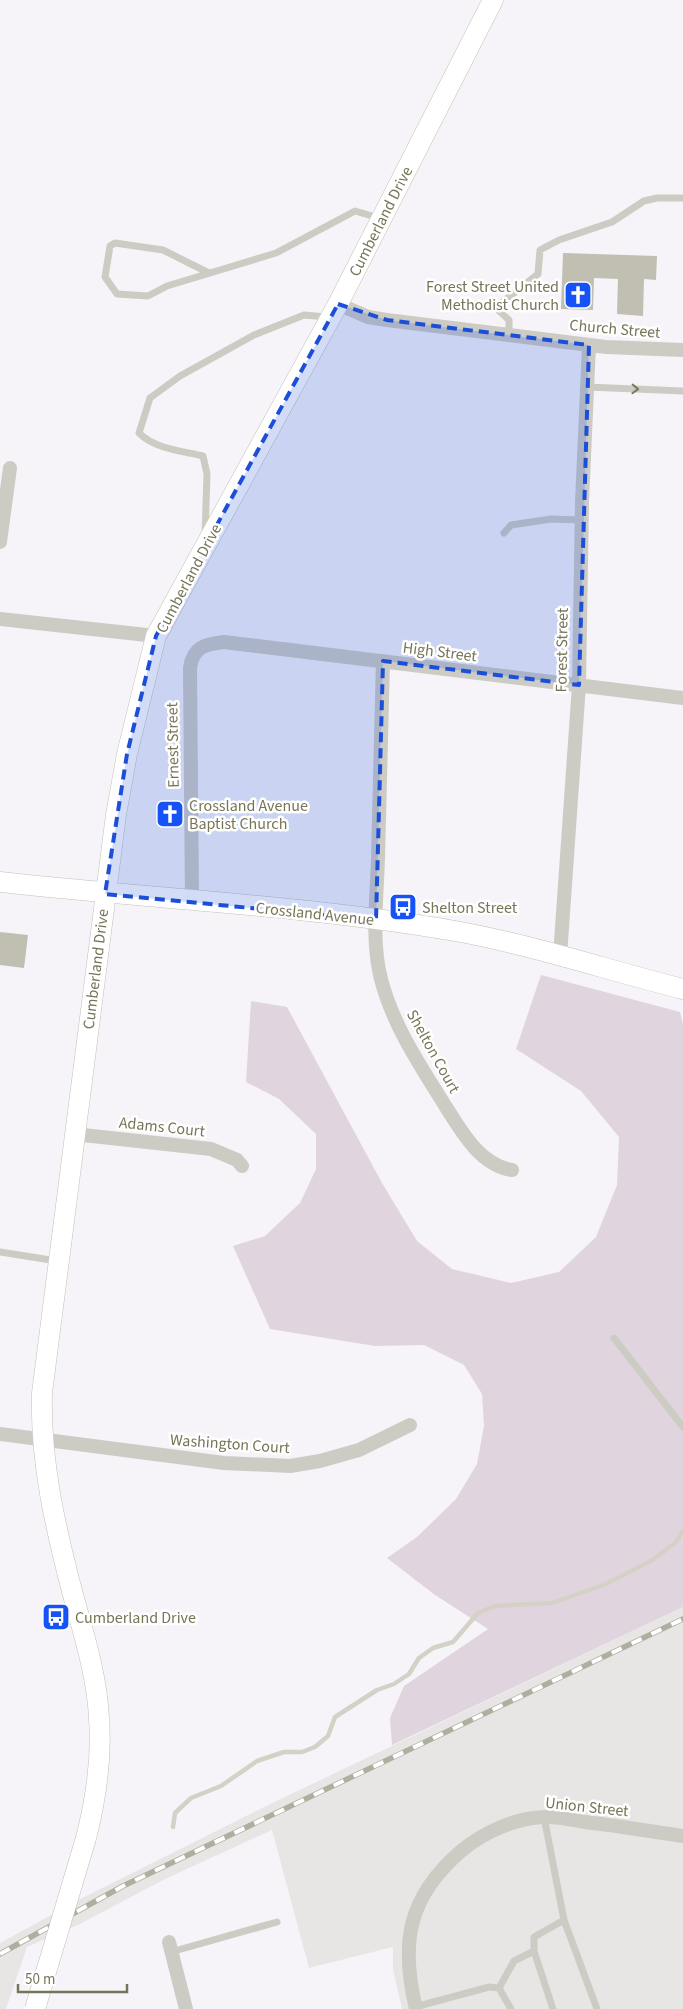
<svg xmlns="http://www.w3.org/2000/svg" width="683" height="2009" font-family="'Source Sans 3',sans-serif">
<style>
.built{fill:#e7e6e5}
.green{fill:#e0d5de}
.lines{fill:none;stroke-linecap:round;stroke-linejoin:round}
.stream{stroke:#d4d2c7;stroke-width:4.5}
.building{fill:#c0bfb2}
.secondary-casing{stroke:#c2c1b6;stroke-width:21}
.lane{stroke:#cdccc4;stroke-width:7}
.street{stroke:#cdccc4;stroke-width:14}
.secondary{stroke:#fff;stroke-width:20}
.rail-casing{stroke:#afafa0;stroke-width:5.5}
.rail{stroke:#fff;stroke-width:4;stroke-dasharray:11;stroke-linecap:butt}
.secondary-bridge-casing{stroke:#c2c1b6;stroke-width:21;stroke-linecap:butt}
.secondary-bridge{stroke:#fff;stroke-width:20}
.oneway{stroke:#7b795c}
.marked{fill:#1d4ed8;fill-opacity:0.2;stroke:#1d4ed8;stroke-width:4;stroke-dasharray:10 6;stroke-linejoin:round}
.labels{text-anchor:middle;stroke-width:5;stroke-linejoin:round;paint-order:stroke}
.street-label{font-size:16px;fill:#777557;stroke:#fff}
.poi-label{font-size:16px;fill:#777557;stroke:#fff;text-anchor:start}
</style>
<rect width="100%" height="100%" fill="#f6f4f8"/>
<path class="built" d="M 683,1607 L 683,2009 L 402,2009 L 393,1969 L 393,1947 L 309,1968 L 272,1830 L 165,1879 L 80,1924 L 27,1947 L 6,2009 L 0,2009 L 0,1943 L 88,1895 L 266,1806 Z"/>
<path class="green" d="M 541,975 L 680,1012 L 683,1024 L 683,1607 L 392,1745 L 390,1718 L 404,1686 L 488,1629 L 435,1595 L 387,1558 L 417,1537 L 456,1499 L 477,1464 L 484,1426 L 482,1394 L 464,1365 L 424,1345 L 375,1346 L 270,1329 L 233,1246 L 265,1236 L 300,1203 L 316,1169 L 316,1134 L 279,1099 L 246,1082 L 251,1001 L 287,1007 L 382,1183 L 417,1241 L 452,1269 L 511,1283 L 559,1272 L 596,1237 L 617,1185 L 619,1137 L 581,1091 L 516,1049 Z"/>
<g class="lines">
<path class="stream" d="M 173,1827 L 175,1813 L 191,1798 L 221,1786 L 257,1761 L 284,1752 L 302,1752 L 315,1747 L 328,1736 L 335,1717 L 377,1690 L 394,1684 L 409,1674 L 419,1658 L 433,1648 L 453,1642 L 478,1613 L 495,1606 L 552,1603 L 606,1584 L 651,1561 L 675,1543 L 683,1531"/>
</g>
<path class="building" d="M 563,253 L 657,256 L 656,280 L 644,279 L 643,316 L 617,314 L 618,279 L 594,278 L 593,310 L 561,309 Z
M 0,932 L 28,935 L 24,968 L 0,965 Z"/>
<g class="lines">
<defs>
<path id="secondary" d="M 0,882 C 152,899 305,905 455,931 C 533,945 607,970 683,989
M 86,1838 C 96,1799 102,1759 99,1718 C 97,1675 83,1632 72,1591 C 55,1526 40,1460 42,1393 L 116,815 L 127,754 L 156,636 L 338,304 L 493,0"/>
</defs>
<use href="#secondary" class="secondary-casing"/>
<path class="lane" d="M 209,273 L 163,250 L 115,243 L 110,246 L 105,277 L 117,294 L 148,296 L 167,286 L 276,253 L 355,211 L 379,218
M 509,334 L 509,320 L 497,309 L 500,304 L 538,274 L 540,250 L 559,240 L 612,222 L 644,201 L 657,198 L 683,198
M 587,387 L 683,391
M 504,533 L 511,525 L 551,519 L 581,520
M 205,535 L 207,474 L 203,456 C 182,451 155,449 139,433 L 150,398 L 180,376 L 254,335 L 304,315 L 327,317
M 0,1252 L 57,1261
M 614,1338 L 683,1427
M 544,1817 L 564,1920 L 597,2009
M 171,1952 L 277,1922
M 499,1988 L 514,1961 L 534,1951
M 415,2007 L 489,1987 L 499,1988 L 511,2009
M 553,2009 L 534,1951 L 534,1937 L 564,1920"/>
<path class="street" d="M 338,304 L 368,317 L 387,320 L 606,347 L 683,350
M 0,542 L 10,468
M 0,619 L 156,636
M 383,661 C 381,727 380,793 378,858 C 377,897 371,941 381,979 C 393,1026 421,1067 446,1107 C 462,1132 480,1165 512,1170
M 192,900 L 190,668 C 193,647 205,644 224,642 L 683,698
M 560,956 L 579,685 L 582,502 L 589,345
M 74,1134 L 211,1149 L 237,1160 L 242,1166
M 0,1434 L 224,1463 L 290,1466 L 320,1461 L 359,1450 L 410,1425
M 169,1942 L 186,2009
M 416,2009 C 400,1942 408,1897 461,1851 C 483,1833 514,1818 544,1817 C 557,1816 572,1820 585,1822 C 618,1826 650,1831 683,1836"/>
<use href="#secondary" class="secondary"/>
<defs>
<path id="rail" d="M 0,1954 L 123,1886 L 683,1619"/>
</defs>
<use href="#rail" class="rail-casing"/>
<use href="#rail" class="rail"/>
<defs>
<path id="secondary-bridge" d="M 35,2009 L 86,1838"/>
</defs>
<use href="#secondary-bridge" class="secondary-bridge-casing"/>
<use href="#secondary-bridge" class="secondary-bridge"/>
</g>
<defs><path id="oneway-chevron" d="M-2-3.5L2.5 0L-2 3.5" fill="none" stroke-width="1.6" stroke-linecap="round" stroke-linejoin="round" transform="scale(1.25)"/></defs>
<use class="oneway" href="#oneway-chevron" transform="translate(635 389) rotate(2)"/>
<path class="marked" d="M 338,304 L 387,320 L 589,345 L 579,685 L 383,661 L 376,920 L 105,894 L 127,754 L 156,636 Z"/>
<defs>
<symbol id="church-square" viewBox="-11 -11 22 22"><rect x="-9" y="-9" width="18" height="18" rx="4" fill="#1652f6" stroke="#fff"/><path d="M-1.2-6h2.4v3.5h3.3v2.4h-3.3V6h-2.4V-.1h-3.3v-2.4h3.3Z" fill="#fff"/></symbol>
<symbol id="bus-square" viewBox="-11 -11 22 22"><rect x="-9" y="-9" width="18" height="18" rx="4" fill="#1652f6" stroke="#fff"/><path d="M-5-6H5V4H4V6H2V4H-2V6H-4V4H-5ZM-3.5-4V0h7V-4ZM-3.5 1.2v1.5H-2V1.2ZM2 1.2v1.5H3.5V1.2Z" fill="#fff"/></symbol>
</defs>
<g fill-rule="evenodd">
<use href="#church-square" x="562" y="279" width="32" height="32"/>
<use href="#church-square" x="154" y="798" width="32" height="32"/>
<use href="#bus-square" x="387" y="891" width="32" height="32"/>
<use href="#bus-square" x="40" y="1601" width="32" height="32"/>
</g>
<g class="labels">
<g class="street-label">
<text transform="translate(380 221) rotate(-63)" y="6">Cumberland Drive</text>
<text transform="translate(615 328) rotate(5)" y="6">Church Street</text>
<text transform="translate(188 578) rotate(-62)" y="6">Cumberland Drive</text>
<text transform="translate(561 650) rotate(-89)" y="6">Forest Street</text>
<text transform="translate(440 651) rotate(7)" y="6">High Street</text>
<text transform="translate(172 745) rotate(-91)" y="6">Ernest Street</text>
<text transform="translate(315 913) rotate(6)" y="6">Crossland Avenue</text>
<text transform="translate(95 969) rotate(-83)" y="6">Cumberland Drive</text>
<text transform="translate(434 1051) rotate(61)" y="6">Shelton Court</text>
<text transform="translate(162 1126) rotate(6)" y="6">Adams Court</text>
<text transform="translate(230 1443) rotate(4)" y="6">Washington Court</text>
<text transform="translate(587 1806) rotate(6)" y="6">Union Street</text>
</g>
<g class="poi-label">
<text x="559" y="292" text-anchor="end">Forest Street United<tspan x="559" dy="18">Methodist Church</tspan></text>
<text x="189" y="811">Crossland Avenue<tspan x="189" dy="18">Baptist Church</tspan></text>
<text x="422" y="913">Shelton Street</text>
<text x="75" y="1623">Cumberland Drive</text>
</g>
</g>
<path d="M18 1984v8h109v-8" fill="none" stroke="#777557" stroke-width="2.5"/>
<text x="25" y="1984" font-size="15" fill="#777557" stroke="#ffffff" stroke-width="4" paint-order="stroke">50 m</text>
</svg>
